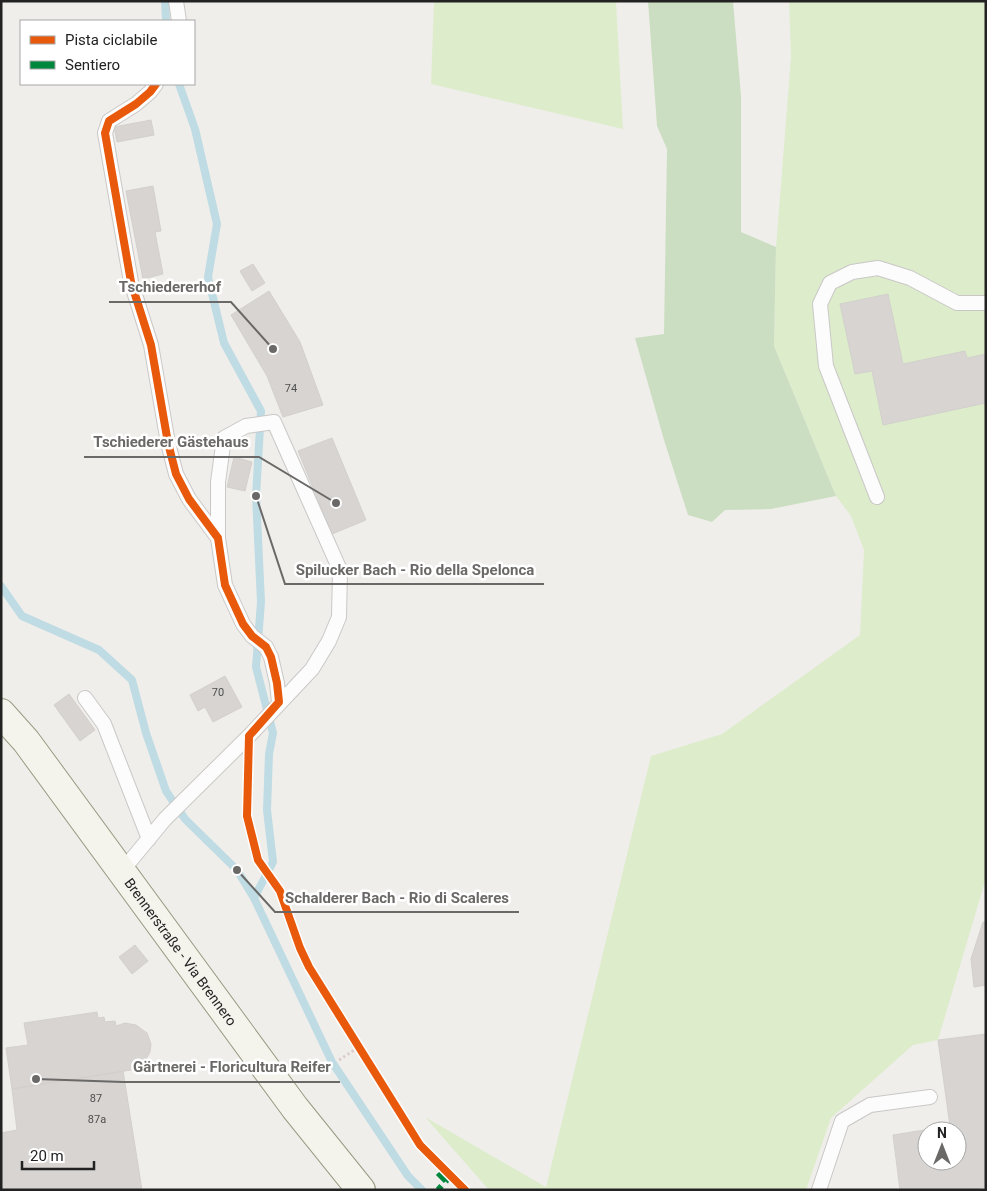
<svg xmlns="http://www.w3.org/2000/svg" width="987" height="1191" font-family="Roboto,sans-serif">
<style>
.grass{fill:#ddeccb}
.forest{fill:#cbdec1}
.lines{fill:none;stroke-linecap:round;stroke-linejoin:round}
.stream{stroke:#bfdbe3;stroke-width:8}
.building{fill:#d7d4d2;stroke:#d3d0cc;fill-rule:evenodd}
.service-casing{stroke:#c9c8c7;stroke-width:16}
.secondary-casing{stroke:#999a82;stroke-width:30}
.path{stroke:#dccecd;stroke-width:3;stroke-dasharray:2.5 2.5;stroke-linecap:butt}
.service{stroke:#fdfcfc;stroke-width:14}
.secondary{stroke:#f4f4ed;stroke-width:28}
.quiet{stroke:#00873e;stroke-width:6;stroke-dasharray:12 6;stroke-linecap:butt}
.cycleway-casing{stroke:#fff;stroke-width:11}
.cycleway{stroke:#e8590c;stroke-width:8}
.labels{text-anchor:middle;stroke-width:5;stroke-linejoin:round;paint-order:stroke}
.number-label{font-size:11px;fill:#4f4e4e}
.street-label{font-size:14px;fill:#222;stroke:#fff}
.leader{fill:none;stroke:#6a6968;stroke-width:2}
.callout-dot{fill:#6a6968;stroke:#fff;stroke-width:2}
.callout-label{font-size:15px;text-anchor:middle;font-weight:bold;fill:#6a6968;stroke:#fff;stroke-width:5;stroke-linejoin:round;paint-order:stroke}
</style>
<rect width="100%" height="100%" fill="#f0eeeb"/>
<path class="grass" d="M 434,1 L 616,1 L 623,129 L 431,84 Z
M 789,1 L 986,1 L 986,878 L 938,1040 L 913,1045 L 831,1118 L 806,1190 L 489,1190 L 425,1117 L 546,1187 L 651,756 L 722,734 L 860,635 L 864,550 L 851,516 L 836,496 L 774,346 L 776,247 L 791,57 Z"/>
<path class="forest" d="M 648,1 L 733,1 L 741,96 L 741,232 L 776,247 L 774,346 L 836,496 L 771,509 L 725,510 L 712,522 L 688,515 L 664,440 L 635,338 L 664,334 L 667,149 L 657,126 Z"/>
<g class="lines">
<path class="stream" d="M 165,1 L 166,21
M 179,84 L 195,129 L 217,224 L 208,277 L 224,343 L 261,411 L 256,496 L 261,602 L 256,667 L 273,733 L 269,754 L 267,810 L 273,862 L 254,898
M 1,586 L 22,616 L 99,650 L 132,680 L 146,733 L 166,791 L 185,819 L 237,870 L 254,898 L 332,1062 L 408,1176 L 422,1190"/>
</g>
<path class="building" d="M 151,120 L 154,135 L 117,142 L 114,127 Z
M 153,186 L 161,231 L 155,232 L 163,274 L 143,279 L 126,191 Z
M 253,264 L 265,283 L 252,291 L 240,271 Z
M 269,291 L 300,342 L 323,405 L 283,417 L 267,376 L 231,315 Z
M 888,294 L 903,364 L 965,351 L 967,358 L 986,354 L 986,403 L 883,425 L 872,371 L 855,374 L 840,304 Z
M 332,438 L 366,520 L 332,534 L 298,451 Z
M 234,457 L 252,462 L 245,491 L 227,487 Z
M 225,676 L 242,707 L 213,722 L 205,707 L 198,711 L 190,695 Z
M 69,694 L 95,730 L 80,741 L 54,705 Z
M 983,922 L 986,922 L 986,985 L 974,987 L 971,959 Z
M 135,945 L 148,961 L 132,974 L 119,957 Z
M 97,1012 L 98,1018 L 104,1017 L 105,1022 L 115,1021 L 116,1026 L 125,1023 L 136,1025 L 147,1033 L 151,1044 L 150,1052 L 145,1061 L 136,1066 L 137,1069 L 12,1089 L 6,1048 L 28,1045 L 24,1023 Z
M 986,1034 L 986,1187 L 967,1190 L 900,1190 L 893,1135 L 950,1126 L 938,1040 ZM 927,1131 L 957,1131 L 957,1161 L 927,1161 Z
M 123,1071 L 142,1190 L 1,1190 L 1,1133 L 17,1130 L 12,1089 Z"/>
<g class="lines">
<defs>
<path id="service" d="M 176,1 L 179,21
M 156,84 L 150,92 L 136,104 L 109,121 L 105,133 L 131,282 L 151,345 L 168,443 L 176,474 L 189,499 L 218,538 L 225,585 L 243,624 L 252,636 L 266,647 L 271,657 L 277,683 L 279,702
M 877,497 L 826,366 L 820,304 L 830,283 L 852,272 L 878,268 L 910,278 L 957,303 L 986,303
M 85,698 L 104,724 L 149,839
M 122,871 L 165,819 L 249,736 L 312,669 L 329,641 L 339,617 L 340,570 L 274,422 L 246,426 L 224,438 L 218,482 L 218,538
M 819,1190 L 842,1121 L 870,1105 L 930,1097"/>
<g id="secondary">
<path id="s1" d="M 1,713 L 26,741 L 295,1108 L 361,1190"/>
</g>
</defs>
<use href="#service" class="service-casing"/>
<use href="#secondary" class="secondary-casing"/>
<path class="path" d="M 339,1060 L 359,1047"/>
<use href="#service" class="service"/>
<use href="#secondary" class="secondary"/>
<path class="quiet" d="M 438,1173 L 446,1181 L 438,1190"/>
<defs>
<path id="cycleway" d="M 156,84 L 150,92 L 136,104 L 109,121 L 105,133 L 131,282 L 151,345 L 168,443 L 176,474 L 189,499 L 218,538 L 225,585 L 243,624 L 252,636 L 266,647 L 271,657 L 277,683 L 279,702 L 249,736 L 247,816 L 258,860 L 280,891 L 300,948 L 309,967 L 420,1145 L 465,1190"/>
</defs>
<use href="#cycleway" class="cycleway-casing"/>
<use href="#cycleway" class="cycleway"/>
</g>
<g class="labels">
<g class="number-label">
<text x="291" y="392">74</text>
<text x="218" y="696">70</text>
<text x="96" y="1102">87</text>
<text x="97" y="1123">87a</text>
</g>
<g class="street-label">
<text dy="5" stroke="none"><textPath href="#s1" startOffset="299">Brennerstraße - Via Brennero</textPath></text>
</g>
</g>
<path class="leader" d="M273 349L231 302H109M336 503L259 457H84M256 496L285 584H544M237 870L275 912H519M36 1079L123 1082H340"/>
<g class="callout-dot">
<circle cx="273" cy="349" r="5"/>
<circle cx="336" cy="503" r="5"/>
<circle cx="256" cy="496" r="5"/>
<circle cx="237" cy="870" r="5"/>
<circle cx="36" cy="1079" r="5"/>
</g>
<g class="callout-label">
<text x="170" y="292">Tschiedererhof</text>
<text x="171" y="447">Tschiederer Gästehaus</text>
<text x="415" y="575">Spilucker Bach - Rio della Spelonca</text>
<text x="397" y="903">Schalderer Bach - Rio di Scaleres</text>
<text x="232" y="1072">Gärtnerei - Floricultura Reifer</text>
</g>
<rect width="987" height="1191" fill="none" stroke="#222222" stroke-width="5"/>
<rect x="20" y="20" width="175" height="65" fill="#ffffff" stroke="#a7a7a7"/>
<rect x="30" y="36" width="25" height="8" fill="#e8590c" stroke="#a7a7a7"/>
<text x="65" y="45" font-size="15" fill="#222222">Pista ciclabile</text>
<rect x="30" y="61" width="25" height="8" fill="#00873e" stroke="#a7a7a7"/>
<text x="65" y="70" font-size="15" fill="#222222">Sentiero</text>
<g transform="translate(942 1146)"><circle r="24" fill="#ffffff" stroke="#a7a7a7"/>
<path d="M0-4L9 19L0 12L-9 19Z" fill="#6a6968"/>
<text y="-8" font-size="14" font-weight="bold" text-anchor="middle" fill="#222222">N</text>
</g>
<path d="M22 1161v8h72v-8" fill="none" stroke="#222222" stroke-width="2.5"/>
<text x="30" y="1161" font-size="15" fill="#222222" stroke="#ffffff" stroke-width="4" paint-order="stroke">20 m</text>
</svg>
